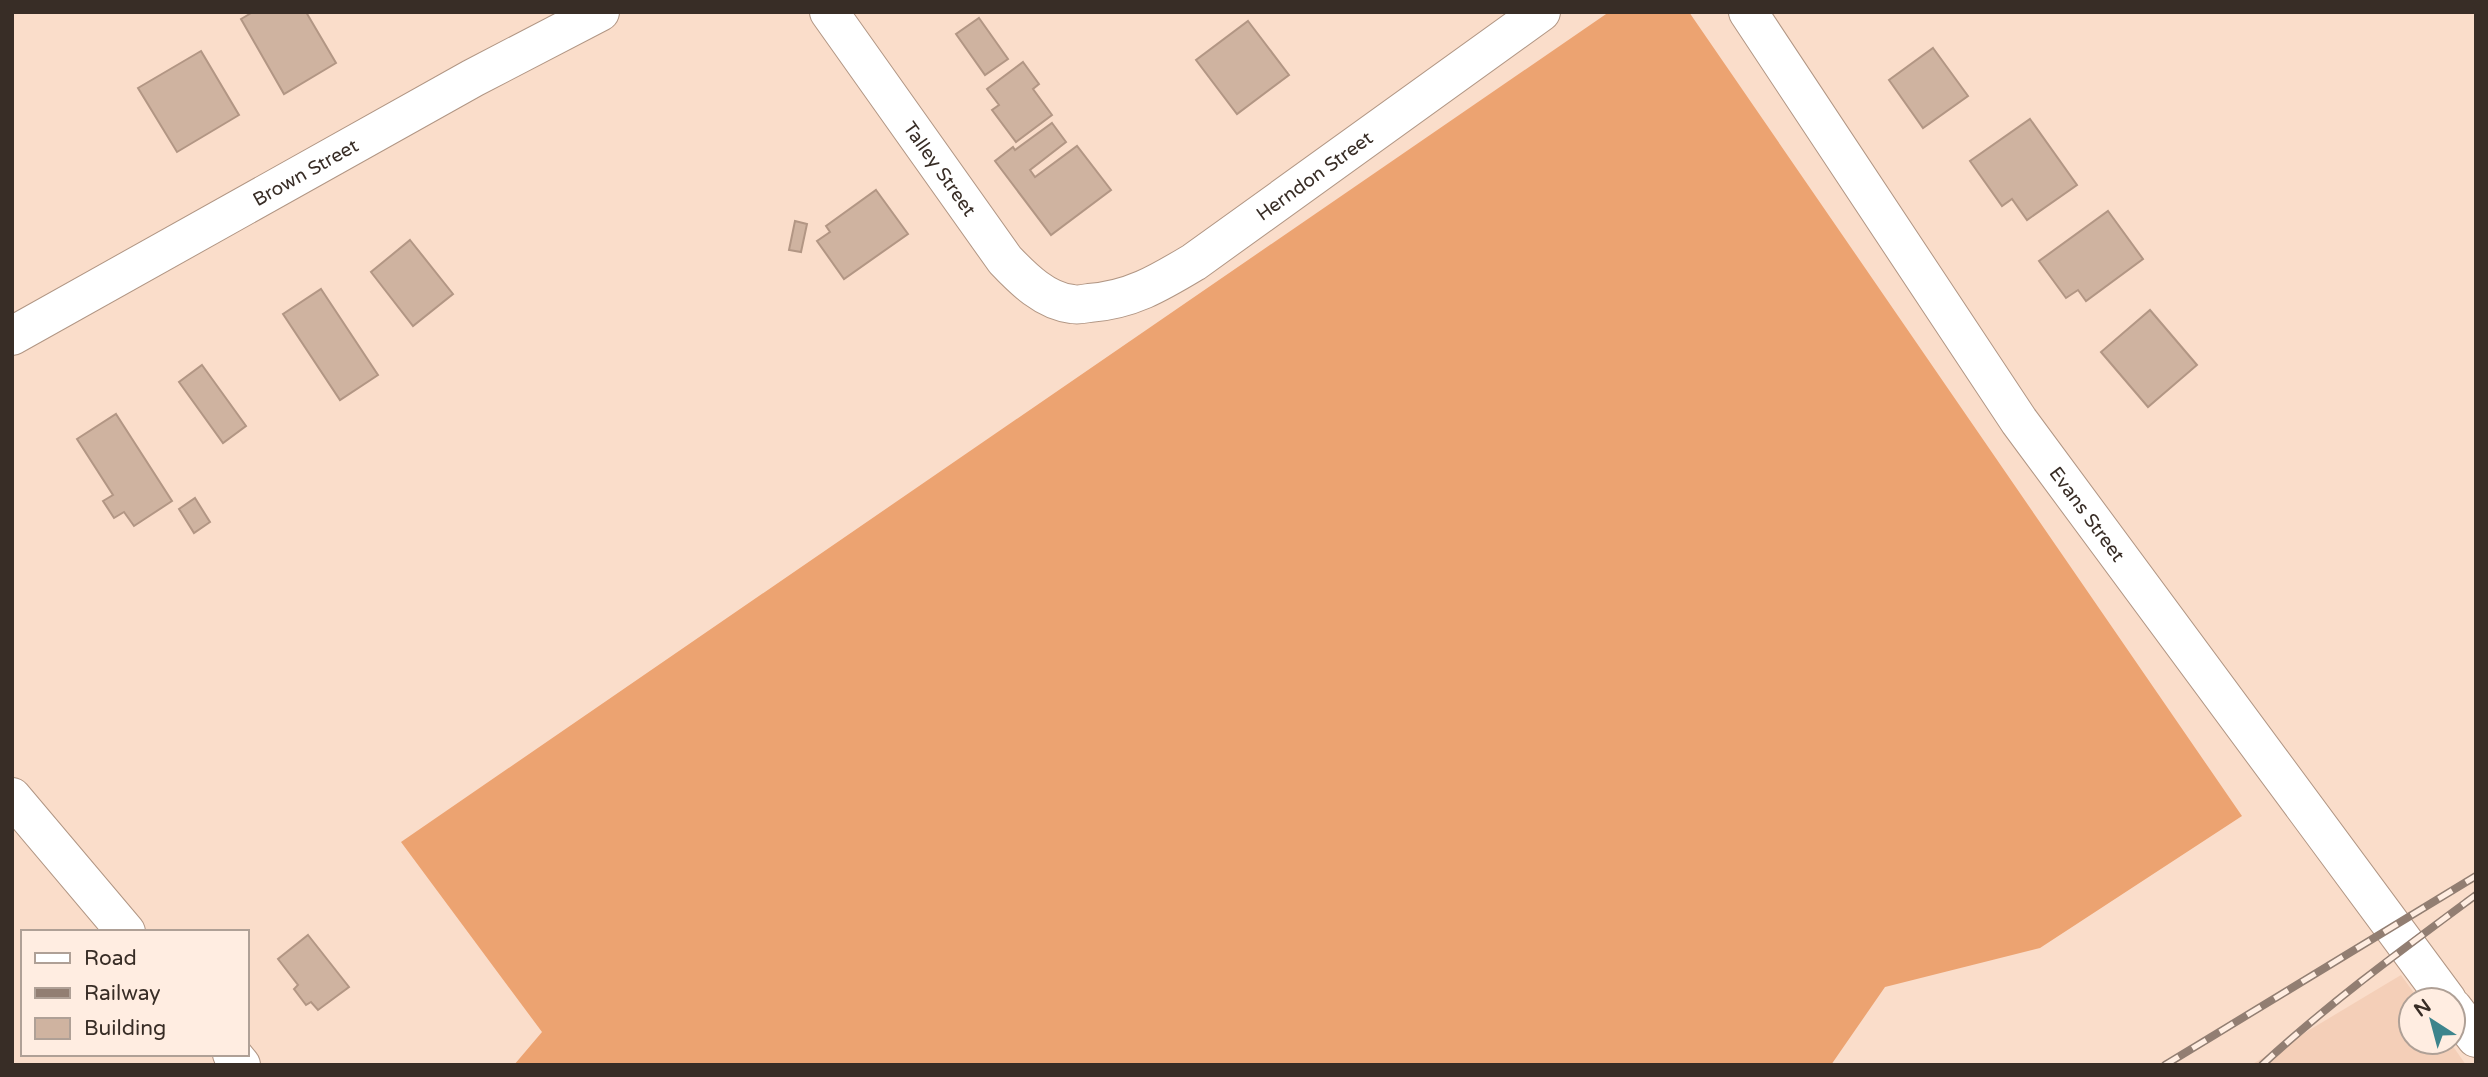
<svg xmlns="http://www.w3.org/2000/svg" width="2488" height="1077" font-family="'Varela Round',sans-serif">
<style>
.built{fill:#f4cfb8}
.forest{fill:#eca371}
.building{fill:#cfb3a0;stroke:#b29684;stroke-width:2}
.lines{fill:none;stroke-linecap:round;stroke-linejoin:round}
.street-casing{stroke:#b19684;stroke-width:40}
.street{stroke:#fff;stroke-width:38}
.rail-casing{stroke:#927e72;stroke-width:8}
.rail{stroke:#ffede1;stroke-width:5;stroke-dasharray:16;stroke-linecap:butt}
.labels{text-anchor:middle;stroke-width:5;stroke-linejoin:round;paint-order:stroke}
.street-label{font-size:19px;fill:#382d26;stroke:#ffede1}
</style>
<rect width="100%" height="100%" fill="#faddca"/>
<path class="built" d="M 2401,975 L 2419,1000 L 2411,1000 L 2411,1042 L 2450,1042 L 2466,1065 L 2251,1065 Z"/>
<path class="forest" d="M 1609,12 L 1689,12 L 2242,816 L 2040,948 L 1885,987 L 1831,1065 L 514,1065 L 542,1032 L 401,842 Z"/>
<path class="building" d="M 253,12 L 306,12 L 336,63 L 284,94 L 241,19 Z
M 979,18 L 1008,59 L 985,75 L 956,34 Z
M 1248,21 L 1289,75 L 1237,114 L 1196,60 Z
M 1933,48 L 1968,96 L 1923,128 L 1889,80 Z
M 201,51 L 239,115 L 177,152 L 138,88 Z
M 1023,62 L 1039,84 L 1033,89 L 1052,115 L 1016,142 L 992,110 L 999,105 L 987,89 Z
M 2030,119 L 2077,185 L 2027,220 L 2012,199 L 2002,206 L 1970,161 Z
M 1052,123 L 1066,142 L 1030,170 L 1035,177 L 1077,146 L 1111,190 L 1051,235 L 995,161 L 1013,147 L 1015,150 Z
M 876,190 L 908,234 L 844,279 L 817,241 L 830,232 L 826,226 Z
M 2108,211 L 2143,259 L 2086,301 L 2078,290 L 2066,298 L 2039,261 Z
M 795,221 L 807,224 L 801,252 L 789,250 Z
M 410,240 L 453,294 L 413,326 L 371,272 Z
M 321,289 L 378,375 L 340,400 L 283,314 Z
M 2150,310 L 2197,365 L 2148,407 L 2101,352 Z
M 202,365 L 246,426 L 223,443 L 179,382 Z
M 116,414 L 172,501 L 134,526 L 124,512 L 114,518 L 103,501 L 113,495 L 77,439 Z
M 195,498 L 210,522 L 194,533 L 179,509 Z
M 308,935 L 349,987 L 318,1010 L 311,1002 L 306,1005 L 294,989 L 298,985 L 278,959 Z"/>
<g class="lines">
<defs>
<g id="street">
<path id="s1" d="M 829,12 L 1005,260 C 1023,279 1045,301 1072,304 C 1077,305 1084,304 1089,303 C 1131,300 1159,283 1194,262 L 1541,12"/>
<path id="s2" d="M 1748,12 L 2019,421 L 2447,1000"/>
<path id="s3" d="M 12,336 L 473,78 L 600,12"/>
<path d="M 12,797 L 126,932"/>
<path d="M 2453,1008 L 2476,1038"/>
<path d="M 232,1054 L 241,1065"/>
</g>
</defs>
<use href="#street" class="street-casing"/>
<use href="#street" class="street"/>
<defs>
<path id="rail" d="M 2165,1065 L 2476,876
M 2262,1065 C 2329,1003 2403,949 2476,895"/>
</defs>
<use href="#rail" class="rail-casing"/>
<use href="#rail" class="rail"/>
</g>
<g class="labels">
<g class="street-label">
<text dy="7" stroke="none"><textPath href="#s1" startOffset="192">Talley Street</textPath></text>
<text dy="7" stroke="none"><textPath href="#s3" startOffset="336">Brown Street</textPath></text>
<text dy="7" stroke="none"><textPath href="#s1" startOffset="665">Herndon Street</textPath></text>
<text dy="7" stroke="none"><textPath href="#s2" startOffset="606">Evans Street</textPath></text>
</g>
</g>
<rect width="2488" height="1077" fill="none" stroke="#382d26" stroke-width="28"/>
<rect x="21" y="930" width="228" height="126" fill="#ffede1" stroke="#afa096" stroke-width="2"/>
<rect x="35" y="953" width="35" height="10" fill="#ffffff" stroke="#afa096" stroke-width="2"/>
<text x="84" y="965" font-size="21" fill="#382d26">Road</text>
<rect x="35" y="988" width="35" height="10" fill="#927e72" stroke="#afa096" stroke-width="2"/>
<text x="84" y="1000" font-size="21" fill="#382d26">Railway</text>
<rect x="35" y="1018" width="35" height="21" fill="#cfb3a0" stroke="#afa096" stroke-width="2"/>
<text x="84" y="1035" font-size="21" fill="#382d26">Building</text>
<g transform="translate(2432 1021) rotate(324)"><circle r="33" fill="#ffede1" stroke="#afa096" stroke-width="2"/>
<path d="M0-5L12 26L0 18L-12 26Z" fill="#3d848c"/>
<text y="-10" font-size="19" font-weight="bold" text-anchor="middle" fill="#382d26">N</text>
</g>
</svg>
